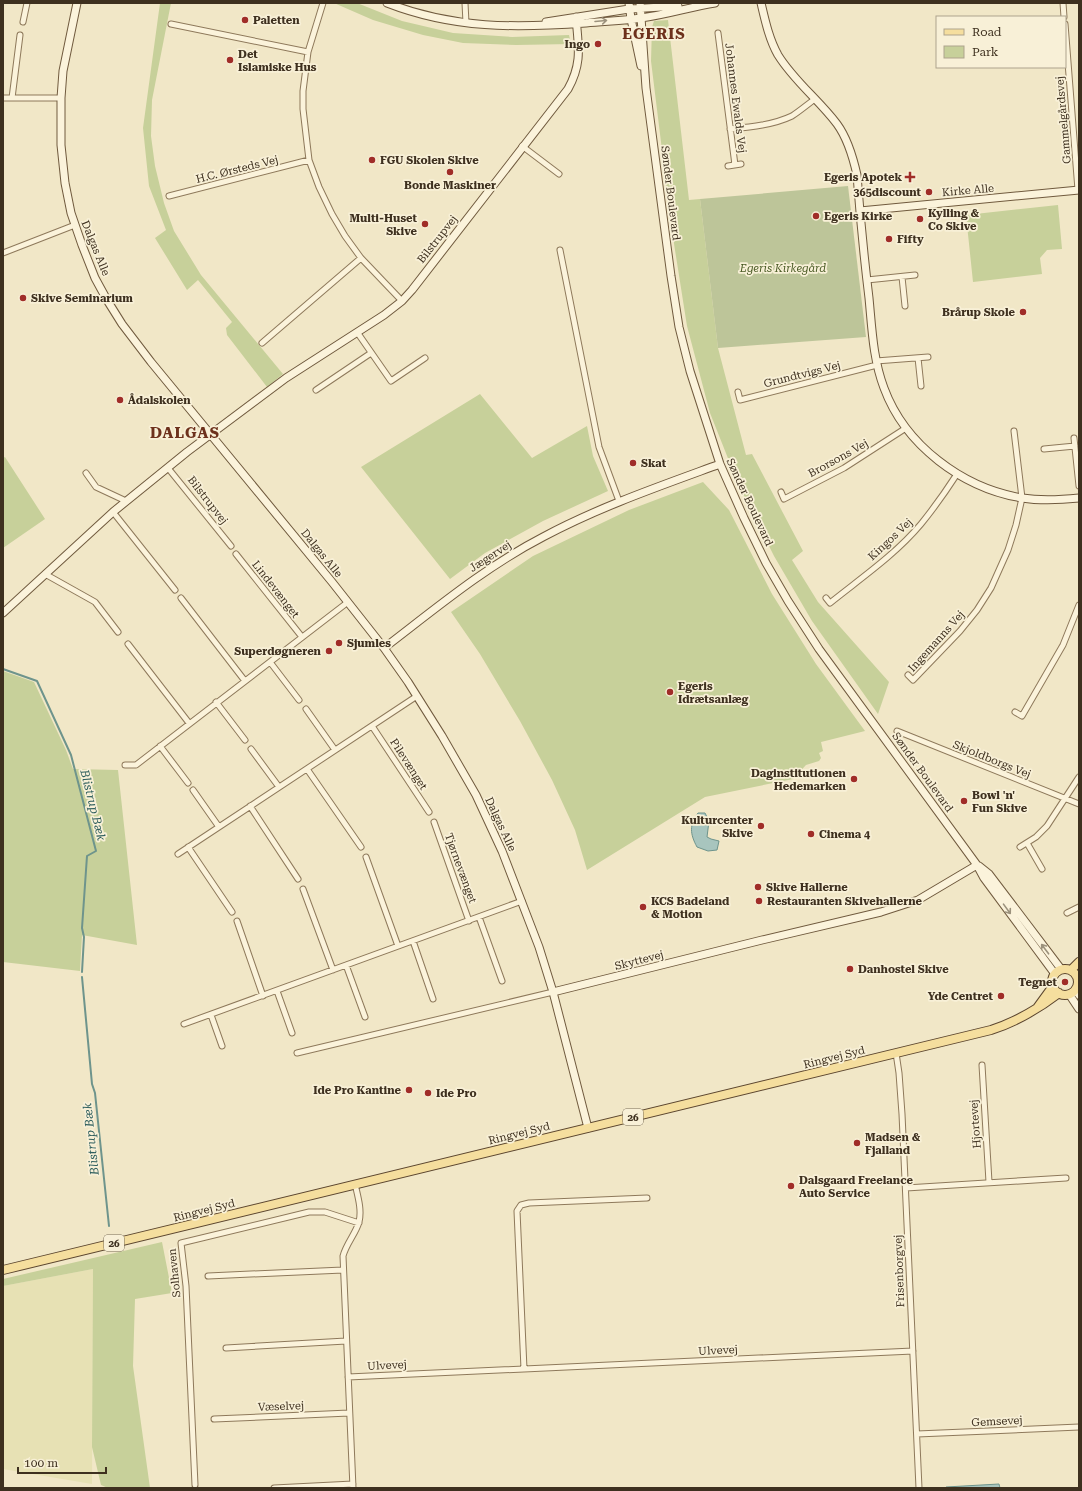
<svg xmlns="http://www.w3.org/2000/svg" width="1082" height="1491" font-family="'Roboto Serif',serif">
<style>
.farmland{fill:#e7e1b4}
.green{fill:#c7d09a}
.cemetery{fill:#bdc599}
.water{fill:#a8c5be;stroke:#6e948c}
.lines{fill:none;stroke-linecap:round;stroke-linejoin:round}
.stream{stroke:#6e948c;stroke-width:2}
.street-casing{stroke:#8e795b;stroke-width:7}
.secondary-casing{stroke:#705a3e;stroke-width:9}
.primary-casing{stroke:#5c462f;stroke-width:10}
.street{stroke:#fbf3db;stroke-width:5}
.secondary{stroke:#fbf3db;stroke-width:7}
.primary{stroke:#f5de9e;stroke-width:8}
.oneway{stroke:#9c927d}
.poi-dot{fill:#a02d28;stroke:#f8f0d7;stroke-width:1.5}
.labels{text-anchor:middle;stroke-width:3.5;stroke-linejoin:round;paint-order:stroke}
.shield{fill:#f8f0d7;stroke:#766a56;stroke-width:1}
.shield-label{font-size:10px;font-weight:bold;fill:#3e301f}
.poi-label{font-size:11px;font-weight:bold;fill:#3e301f;stroke:#f8f0d7;text-anchor:start}
.street-label{font-size:11px;fill:#3e301f;stroke:#f8f0d7}
.park-label{font-size:11px;font-style:italic;fill:#4a5b25;stroke:#f8f0d7}
.water-label{font-size:12px;font-style:italic;fill:#2e5e5d;stroke:#f8f0d7}
.district-label{font-size:15px;font-weight:bold;letter-spacing:1px;fill:#6d311c;stroke:#f8f0d7}
</style>
<rect width="100%" height="100%" fill="#f1e7c7"/>
<path class="farmland" d="M 93,1269 L 92,1484 L 3,1469 L 3,1286 Z"/>
<path class="green" d="M 160,3 L 171,3 L 152,100 L 151,136 L 155,166 L 164,203 L 174,231 L 201,275 L 283,374 L 267,387 L 227,335 L 226,328 L 232,322 L 198,280 L 187,290 L 155,238 L 166,230 L 149,186 L 143,128 Z
M 334,3 L 357,3 L 402,21 L 453,33 L 512,37 L 569,35 L 571,44 L 516,45 L 463,43 L 423,35 L 373,20 Z
M 668,20 L 689,200 L 700,199 L 718,348 L 746,455 L 752,454 L 803,551 L 792,560 L 818,602 L 889,682 L 878,714 L 812,621 L 774,556 L 739,486 L 710,413 L 687,326 L 672,231 L 651,61 L 652,27 L 654,21 Z
M 1058,205 L 1062,249 L 1047,250 L 1040,258 L 1042,274 L 973,282 L 966,215 Z
M 480,394 L 532,458 L 587,426 L 593,456 L 608,491 L 543,521 L 485,553 L 450,579 L 361,467 Z
M 5,457 L 45,519 L 3,548 L 3,458 Z
M 703,482 L 729,510 L 772,594 L 816,664 L 865,731 L 821,742 L 823,751 L 819,753 L 821,758 L 819,761 L 806,765 L 793,779 L 705,797 L 587,870 L 575,830 L 552,780 L 520,721 L 480,654 L 451,612 L 533,556 L 629,510 Z
M 3,671 L 34,682 L 66,750 L 73,769 L 118,770 L 137,945 L 82,935 L 80,971 L 3,962 Z
M 162,1242 L 172,1293 L 135,1299 L 133,1366 L 150,1488 L 108,1488 L 101,1485 L 92,1447 L 93,1269 L 3,1286 L 3,1279 Z"/>
<path class="cemetery" d="M 848,186 L 866,337 L 718,348 L 700,199 Z"/>
<path class="water" d="M 698,813 L 705,813 L 709,821 L 707,837 L 711,839 L 719,841 L 717,850 L 708,851 L 697,847 C 690,834 689,825 698,813 Z
M 999,1484 L 1000,1488 L 946,1488 L 946,1487 Z"/>
<g class="lines">
<path class="stream" d="M 3,669 L 37,681 L 71,755 L 96,851 L 87,856 L 82,928 L 84,937 L 82,972
M 82,977 L 92,1084 L 95,1093 L 109,1226"/>
<defs>
<path id="street" d="M 323,3 L 308,52 L 303,91 L 303,109 L 309,160 L 319,187 L 332,214 L 345,236 L 361,258 L 402,301
M 465,3 L 466,23
M 1063,3 L 1064,17
M 23,22 L 27,3
M 171,24 L 308,52
M 1065,24 L 1078,190
M 718,33 L 735,165
M 3,98 L 61,98
M 12,98 L 20,35
M 730,129 C 751,127 773,125 792,116 C 800,111 808,104 815,99
M 522,146 L 559,174
M 728,166 L 741,164
M 169,196 L 309,160
M 560,250 L 599,447 L 619,501
M 3,253 L 75,225
M 902,277 L 905,306
M 867,280 L 915,275
M 357,332 L 391,381 L 425,358
M 262,343 L 361,258
M 918,358 L 921,386
M 876,361 L 928,357
M 316,390 L 371,353
M 738,392 L 740,400 L 877,365
M 1074,438 L 1079,486
M 1044,449 L 1075,446
M 168,468 L 231,546
M 86,473 L 96,487 L 126,501
M 781,492 L 784,499 L 844,468 L 906,428
M 113,512 L 175,590
M 236,554 L 302,637
M 45,574 L 95,602 L 118,632
M 181,598 L 245,681
M 826,598 L 830,603 C 861,578 895,555 921,524 C 934,508 946,491 957,474
M 128,644 L 189,723
M 270,662 L 299,700
M 908,675 L 913,680 L 960,631 L 977,610 L 991,588 L 1008,550 L 1016,525 L 1022,498 L 1014,431
M 216,702 L 245,740
M 306,709 L 335,750
M 1015,712 L 1022,716 L 1063,645 L 1079,605
M 372,726 L 429,812
M 897,731 L 1079,804
M 160,746 L 188,783
M 251,749 L 279,787
M 125,765 L 136,765 L 348,602
M 307,769 L 361,847
M 193,790 L 219,827
M 250,806 L 298,879
M 434,822 L 469,921
M 1027,843 L 1042,869
M 188,847 L 232,912
M 1020,847 L 1036,837 L 1047,826 L 1079,777
M 178,854 L 417,696
M 366,857 L 398,946
M 303,889 L 333,970
M 1067,913 L 1079,907
M 479,917 L 502,981
M 237,921 L 263,996
M 413,941 L 433,999
M 346,965 L 365,1017
M 277,991 L 292,1033
M 211,1015 L 222,1046
M 184,1024 L 522,901
M 297,1053 L 553,992
M 896,1053 L 899,1073 L 902,1114 L 919,1488
M 982,1065 L 989,1182
M 906,1188 L 1066,1178
M 208,1276 L 343,1270
M 226,1348 L 346,1341
M 524,1369 L 517,1211 L 521,1205 L 529,1203 L 647,1198
M 348,1377 L 913,1351
M 214,1419 L 349,1413
M 917,1434 L 1079,1427
M 195,1485 L 186,1286 L 181,1243 L 309,1212 L 325,1212 L 359,1223
M 274,1488 L 353,1484
M 353,1488 L 343,1256 C 346,1244 356,1233 359,1222 C 362,1210 358,1197 355,1184"/>
<path id="secondary" d="M 77,3 L 63,71 L 61,98 L 61,145 L 65,183 L 71,213 L 82,245 L 95,278 L 107,300 L 122,324 L 151,362 L 332,582 L 384,648 L 408,682 L 442,736 L 476,795 L 502,851 L 539,947 L 553,992 L 588,1128
M 387,3 C 454,29 515,28 586,23 C 604,21 623,21 641,18 C 666,15 690,7 715,3
M 629,3 L 631,19 L 641,66
M 640,3 L 646,88 L 671,276 L 679,327 L 690,371 L 720,464 L 744,518 L 766,563 L 788,601 L 819,649 L 977,865 L 984,878 L 1055,974
M 761,3 C 765,20 769,39 778,55 C 794,81 819,100 837,124 C 848,139 853,157 857,175 C 860,216 864,257 869,298 C 872,329 873,359 884,388 C 905,445 962,488 1022,498 C 1041,501 1060,500 1079,498
M 546,22 L 629,9 L 678,6
M 860,211 L 1079,190
M 3,613 L 113,512 L 187,452 L 286,378 L 384,315 L 402,301 L 412,290 L 568,89 C 583,62 578,45 576,17
M 384,648 C 435,609 485,567 543,537 C 599,507 660,486 720,464
M 979,866 L 989,874 L 1061,969
M 1075,990 L 1079,995
M 553,992 L 762,940 L 881,912 L 918,900 L 977,865
M 1069,994 L 1079,1009"/>
<path id="primary" d="M1052 982a13 13 0 1 1 26 0a13 13 0 1 1-26 0Z
M 1071,970 L 1079,962
M 1037,1008 L 1053,986
M 3,1270 L 991,1030 C 1016,1022 1038,1009 1059,993"/>
</defs>
<use href="#street" class="street-casing"/>
<use href="#secondary" class="secondary-casing"/>
<use href="#primary" class="primary-casing"/>
<use href="#street" class="street"/>
<use href="#secondary" class="secondary"/>
<use href="#primary" class="primary"/>
</g>
<defs><path id="oneway-shaft" d="M-6 0H5M1.5-3L5.5 0L1.5 3" fill="none" stroke-width="1.6" stroke-linecap="round" stroke-linejoin="round"/></defs>
<g class="oneway">
<use href="#oneway-shaft" transform="translate(601 21) rotate(-5)"/>
<use href="#oneway-shaft" transform="translate(1007 909) rotate(54)"/>
<use href="#oneway-shaft" transform="translate(1045 949) rotate(-127)"/>
</g>
<g class="poi-dot">
<circle cx="245" cy="20" r="4"/>
<circle cx="598" cy="44" r="4"/>
<circle cx="230" cy="60" r="4"/>
<circle cx="372" cy="160" r="4"/>
<circle cx="450" cy="172" r="4"/>
<path d="M908 171h4v4h4v4h-4v4h-4v-4h-4v-4h4z"/>
<circle cx="929" cy="192" r="4"/>
<circle cx="816" cy="216" r="4"/>
<circle cx="920" cy="219" r="4"/>
<circle cx="425" cy="224" r="4"/>
<circle cx="889" cy="239" r="4"/>
<circle cx="23" cy="298" r="4"/>
<circle cx="1023" cy="312" r="4"/>
<circle cx="120" cy="400" r="4"/>
<circle cx="633" cy="463" r="4"/>
<circle cx="339" cy="643" r="4"/>
<circle cx="329" cy="651" r="4"/>
<circle cx="670" cy="692" r="4"/>
<circle cx="854" cy="779" r="4"/>
<circle cx="964" cy="801" r="4"/>
<circle cx="761" cy="826" r="4"/>
<circle cx="811" cy="834" r="4"/>
<circle cx="758" cy="887" r="4"/>
<circle cx="759" cy="901" r="4"/>
<circle cx="643" cy="907" r="4"/>
<circle cx="850" cy="969" r="4"/>
<circle cx="1065" cy="982" r="4"/>
<circle cx="1001" cy="996" r="4"/>
<circle cx="409" cy="1090" r="4"/>
<circle cx="428" cy="1093" r="4"/>
<circle cx="857" cy="1143" r="4"/>
<circle cx="791" cy="1186" r="4"/>
</g>
<g class="labels">
<g class="shield">
<rect x="623" y="1109" width="20" height="16" rx="3"/>
<rect x="104" y="1235" width="20" height="16" rx="3"/>
</g>
<g class="shield-label">
<text x="633" y="1121">26</text>
<text x="114" y="1247">26</text>
</g>
<g class="poi-label">
<text x="253" y="24">Paletten</text>
<text x="590" y="48" text-anchor="end">Ingo</text>
<text x="238" y="58">Det<tspan x="238" dy="13">Islamiske Hus</tspan></text>
<text x="380" y="164">FGU Skolen Skive</text>
<text x="902" y="181" text-anchor="end">Egeris Apotek</text>
<text x="450" y="189" text-anchor="middle">Bonde Maskiner</text>
<text x="921" y="196" text-anchor="end">365discount</text>
<text x="928" y="217">Kylling &amp;<tspan x="928" dy="13">Co Skive</tspan></text>
<text x="824" y="220">Egeris Kirke</text>
<text x="417" y="222" text-anchor="end">Multi-Huset<tspan x="417" dy="13">Skive</tspan></text>
<text x="897" y="243">Fifty</text>
<text x="31" y="302">Skive Seminarium</text>
<text x="1015" y="316" text-anchor="end">Brårup Skole</text>
<text x="128" y="404">Ådalskolen</text>
<text x="641" y="467">Skat</text>
<text x="347" y="647">Sjumles</text>
<text x="321" y="655" text-anchor="end">Superdøgneren</text>
<text x="678" y="690">Egeris<tspan x="678" dy="13">Idrætsanlæg</tspan></text>
<text x="846" y="777" text-anchor="end">Daginstitutionen<tspan x="846" dy="13">Hedemarken</tspan></text>
<text x="972" y="799">Bowl 'n'<tspan x="972" dy="13">Fun Skive</tspan></text>
<text x="753" y="824" text-anchor="end">Kulturcenter<tspan x="753" dy="13">Skive</tspan></text>
<text x="819" y="838">Cinema 4</text>
<text x="766" y="891">Skive Hallerne</text>
<text x="651" y="905">KCS Badeland<tspan x="651" dy="13">&amp; Motion</tspan></text>
<text x="767" y="905">Restauranten Skivehallerne</text>
<text x="858" y="973">Danhostel Skive</text>
<text x="1057" y="986" text-anchor="end">Tegnet</text>
<text x="993" y="1000" text-anchor="end">Yde Centret</text>
<text x="401" y="1094" text-anchor="end">Ide Pro Kantine</text>
<text x="436" y="1097">Ide Pro</text>
<text x="865" y="1141">Madsen &amp;<tspan x="865" dy="13">Fjalland</tspan></text>
<text x="799" y="1184">Dalsgaard Freelance<tspan x="799" dy="13">Auto Service</tspan></text>
</g>
<g class="street-label">
<text transform="translate(736 98) rotate(83)" y="4">Johannes Ewalds Vej</text>
<text transform="translate(1063 120) rotate(-95)" y="4">Gammelgårdsvej</text>
<text transform="translate(237 169) rotate(-14)" y="4">H.C. Ørsteds Vej</text>
<text transform="translate(968 190) rotate(-5)" y="4">Kirke Alle</text>
<text transform="translate(671 193) rotate(83)" y="4">Sønder Boulevard</text>
<text transform="translate(437 239) rotate(-52)" y="4">Bilstrupvej</text>
<text transform="translate(96 248) rotate(68)" y="4">Dalgas Alle</text>
<text transform="translate(802 374) rotate(-14)" y="4">Grundtvigs Vej</text>
<text transform="translate(838 458) rotate(-29)" y="4">Brorsons Vej</text>
<text transform="translate(208 500) rotate(52)" y="4">Bilstrupvej</text>
<text transform="translate(750 502) rotate(65)" y="4">Sønder Boulevard</text>
<text transform="translate(890 539) rotate(-43)" y="4">Kingos Vej</text>
<text transform="translate(322 553) rotate(51)" y="4">Dalgas Alle</text>
<text transform="translate(490 556) rotate(-33)" y="4">Jægervej</text>
<text transform="translate(276 589) rotate(52)" y="4">Lindevænget</text>
<text transform="translate(936 641) rotate(-48)" y="4">Ingemanns Vej</text>
<text transform="translate(992 759) rotate(22)" y="4">Skjoldborgs Vej</text>
<text transform="translate(409 764) rotate(57)" y="4">Pilevænget</text>
<text transform="translate(923 772) rotate(54)" y="4">Sønder Boulevard</text>
<text transform="translate(501 824) rotate(65)" y="4">Dalgas Alle</text>
<text transform="translate(461 868) rotate(70)" y="4">Tjørnevænget</text>
<text transform="translate(639 960) rotate(-14)" y="4">Skyttevej</text>
<text transform="translate(834 1057) rotate(-14)" y="4">Ringvej Syd</text>
<text transform="translate(975 1124) rotate(-94)" y="4">Hjortevej</text>
<text transform="translate(519 1133) rotate(-14)" y="4">Ringvej Syd</text>
<text transform="translate(204 1210) rotate(-14)" y="4">Ringvej Syd</text>
<text transform="translate(899 1271) rotate(-92)" y="4">Frisenborgvej</text>
<text transform="translate(174 1273) rotate(-96)" y="4">Solhaven</text>
<text transform="translate(718 1350) rotate(-3)" y="4">Ulvevej</text>
<text transform="translate(387 1365) rotate(-3)" y="4">Ulvevej</text>
<text transform="translate(281 1406) rotate(-2)" y="4">Væselvej</text>
<text transform="translate(997 1421) rotate(-3)" y="4">Gemsevej</text>
</g>
<g class="park-label">
<text x="783" y="272">Egeris Kirkegård</text>
</g>
<g class="water-label">
<text transform="translate(93 805) rotate(76)" y="4">Blistrup Bæk</text>
<text transform="translate(91 1139) rotate(-96)" y="4">Blistrup Bæk</text>
</g>
<g class="district-label">
<text x="654" y="39">EGERIS</text>
<text x="185" y="438">DALGAS</text>
</g>
</g>
<rect width="1082" height="1491" fill="none" stroke="#3e301f" stroke-width="8"/>
<rect x="936" y="16" width="130" height="52" fill="#f8f0d7" stroke="#aea38d"/>
<rect x="944" y="29" width="20" height="6" fill="#f5de9e" stroke="#aea38d"/>
<text x="972" y="36" font-size="12" fill="#3e301f">Road</text>
<rect x="944" y="46" width="20" height="12" fill="#c7d09a" stroke="#aea38d"/>
<text x="972" y="56" font-size="12" fill="#3e301f">Park</text>
<path d="M18 1467v6h88v-6" fill="none" stroke="#3e301f" stroke-width="2"/>
<text x="24" y="1467" font-size="12" fill="#3e301f" stroke="#f8f0d7" stroke-width="3" paint-order="stroke">100 m</text>
</svg>
